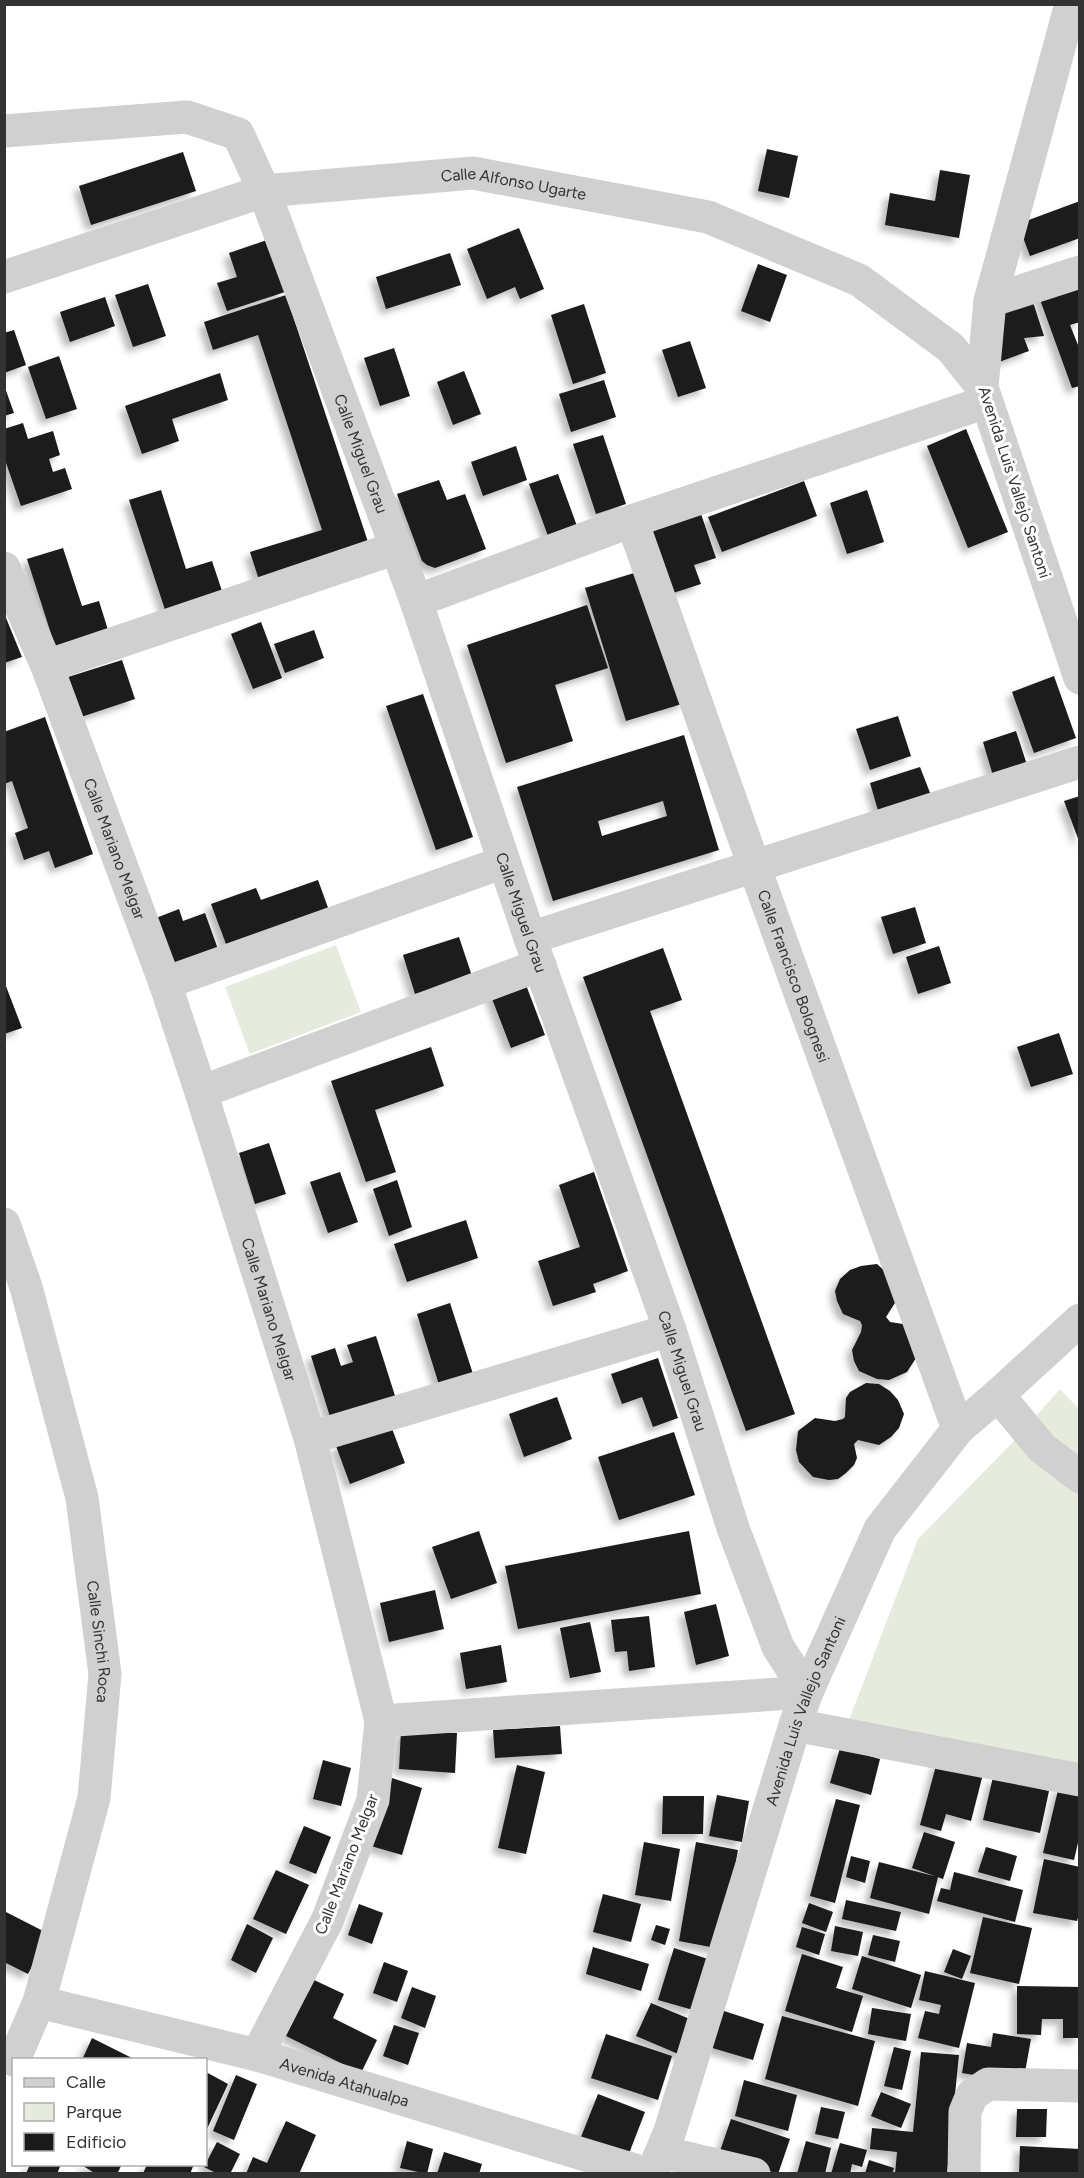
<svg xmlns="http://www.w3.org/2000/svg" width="1084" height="2178" font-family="Figtree,sans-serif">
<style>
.green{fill:#e5ecde}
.building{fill:#1a1a1a;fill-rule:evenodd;filter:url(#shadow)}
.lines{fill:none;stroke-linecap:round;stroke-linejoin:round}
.minor{stroke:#d0d0d0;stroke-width:33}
.labels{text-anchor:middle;stroke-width:6;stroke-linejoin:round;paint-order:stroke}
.street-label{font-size:16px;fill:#333;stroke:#fff}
</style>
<defs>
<filter id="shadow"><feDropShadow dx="-5.5" dy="5.5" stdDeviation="3" flood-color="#0004"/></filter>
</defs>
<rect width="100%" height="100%" fill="#fff"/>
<path class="green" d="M 336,945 L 361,1012 L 250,1054 L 225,987 Z
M 1060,1389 L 1080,1410 L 1079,1769 L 846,1728 L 918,1539 L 1014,1441 Z"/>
<path class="building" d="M 767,149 L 798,156 L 789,198 L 758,191 Z
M 183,152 L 196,191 L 91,225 L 79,186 Z
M 940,170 L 970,175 L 959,238 L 885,225 L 890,193 L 935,201 Z
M 1080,201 L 1080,238 L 1030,256 L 1018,224 Z
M 519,228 L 544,289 L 520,299 L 515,287 L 487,299 L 467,249 Z
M 267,240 L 285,292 L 227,311 L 217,283 L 237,277 L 229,253 Z
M 450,253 L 461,285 L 386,309 L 376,277 Z
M 758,264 L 787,275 L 770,322 L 741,311 Z
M 1080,279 L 1080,322 L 1070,325 L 1080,350 L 1080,386 L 1072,388 L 1038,294 Z
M 148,284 L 166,336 L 133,347 L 115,295 Z
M 286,295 L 370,548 L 260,583 L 250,552 L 322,530 L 258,335 L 213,350 L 204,322 Z
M 105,297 L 115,326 L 70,342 L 60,312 Z
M 1032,299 L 1044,336 L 1024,338 L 1029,351 L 999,362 L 1001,311 Z
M 584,304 L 606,373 L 573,384 L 551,315 Z
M 14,330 L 26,365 L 4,373 L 4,333 Z
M 690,341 L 706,388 L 678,397 L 662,350 Z
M 394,348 L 410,396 L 380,406 L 364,358 Z
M 59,356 L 77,409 L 46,419 L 28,367 Z
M 464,371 L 481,414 L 453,425 L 437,382 Z
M 220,373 L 228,400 L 172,419 L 179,441 L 142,454 L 125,406 Z
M 604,380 L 616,417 L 571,432 L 559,394 Z
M 4,385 L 14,413 L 4,416 Z
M 23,423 L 28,439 L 53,431 L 60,455 L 49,459 L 53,472 L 65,468 L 72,489 L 21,506 L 4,457 L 4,429 Z
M 966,429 L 1008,532 L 968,548 L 927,446 Z
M 603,435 L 626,504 L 596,514 L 573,444 Z
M 516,446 L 527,480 L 483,496 L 471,462 Z
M 558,474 L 577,526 L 548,536 L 529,484 Z
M 439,480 L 447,500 L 465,494 L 486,549 L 435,568 L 427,565 L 422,561 L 397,494 Z
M 804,481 L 817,516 L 722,552 L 708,517 Z
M 161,490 L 186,569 L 212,561 L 225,600 L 168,619 L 129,500 Z
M 867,490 L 884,542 L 847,554 L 830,503 Z
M 700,511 L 716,558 L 694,565 L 701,584 L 670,594 L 644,522 Z
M 63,548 L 82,606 L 99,601 L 108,630 L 55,646 L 27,559 Z
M 644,570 L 685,703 L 626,721 L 585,588 Z
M 587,605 L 608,668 L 555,685 L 573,741 L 506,763 L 467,645 Z
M 4,613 L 22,657 L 4,663 Z
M 261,622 L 282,678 L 253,689 L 231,634 Z
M 314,630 L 324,658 L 285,673 L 274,644 Z
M 122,660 L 135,699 L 78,718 L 65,678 Z
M 1054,676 L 1076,738 L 1034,753 L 1012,692 Z
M 423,694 L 473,837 L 436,850 L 386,706 Z
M 898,716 L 911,756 L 870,770 L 856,729 Z
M 45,717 L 93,854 L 55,868 L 49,851 L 24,860 L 15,833 L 28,828 L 12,781 L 4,784 L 4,732 Z
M 1016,731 L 1028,768 L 994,779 L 983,742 Z
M 684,735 L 719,850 L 553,901 L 517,787 ZM 663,801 L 667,816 L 602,836 L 598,821 Z
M 920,767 L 934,803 L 881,821 L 870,783 Z
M 1080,796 L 1080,841 L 1079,841 L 1064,801 Z
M 318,880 L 331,916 L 229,952 L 211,904 L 256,888 L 261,900 Z
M 915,907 L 926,943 L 893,954 L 881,917 Z
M 179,909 L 183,921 L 205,913 L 219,952 L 174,968 L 156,918 Z
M 459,937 L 472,976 L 415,994 L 403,955 Z
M 939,946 L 951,983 L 918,994 L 906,957 Z
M 663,948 L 682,1000 L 650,1011 L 795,1414 L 746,1431 L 583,977 Z
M 523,977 L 545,1035 L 511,1048 L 489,991 Z
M 4,981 L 22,1028 L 4,1034 Z
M 1059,1033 L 1073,1074 L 1031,1087 L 1017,1047 Z
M 431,1047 L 444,1086 L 375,1110 L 396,1172 L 366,1182 L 331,1081 Z
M 269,1143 L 286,1194 L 255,1204 L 239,1153 Z
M 340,1172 L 358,1222 L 328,1233 L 310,1182 Z
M 594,1172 L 628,1271 L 593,1284 L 596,1292 L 553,1306 L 538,1261 L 580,1247 L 559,1185 Z
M 397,1180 L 412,1227 L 389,1236 L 373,1189 Z
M 466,1220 L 478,1258 L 407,1282 L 394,1244 Z
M 877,1264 L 888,1274 L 898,1298 L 886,1317 L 890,1322 L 903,1324 L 916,1358 L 907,1372 L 889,1380 L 877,1379 L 859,1371 L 854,1361 L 852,1350 L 861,1332 L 862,1325 L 860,1321 L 843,1314 L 837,1301 L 835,1291 L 840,1279 L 850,1270 L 861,1266 Z
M 450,1303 L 474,1377 L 440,1388 L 417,1314 Z
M 376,1336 L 397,1402 L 332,1423 L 311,1356 L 335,1348 L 341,1366 L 353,1362 L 347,1345 Z
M 658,1358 L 678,1418 L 653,1427 L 642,1397 L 622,1404 L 611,1374 Z
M 866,1383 L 879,1384 L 890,1391 L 898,1400 L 904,1414 L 899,1428 L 891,1437 L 879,1445 L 858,1440 L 854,1444 L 857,1458 L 854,1465 L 846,1473 L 838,1479 L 829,1480 L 813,1477 L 799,1462 L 796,1450 L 798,1431 L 815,1418 L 835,1421 L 843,1419 L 845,1417 L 846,1398 L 850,1392 Z
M 557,1397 L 572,1439 L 524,1457 L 509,1414 Z
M 391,1426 L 405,1463 L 350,1484 L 336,1446 Z
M 674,1432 L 695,1495 L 619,1520 L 598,1457 Z
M 479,1531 L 497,1583 L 451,1599 L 432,1547 Z
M 689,1531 L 701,1594 L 518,1629 L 505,1566 Z
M 435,1590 L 444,1629 L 389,1642 L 380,1603 Z
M 716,1604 L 729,1656 L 696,1665 L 684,1612 Z
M 649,1616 L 655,1667 L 629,1671 L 627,1651 L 615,1652 L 611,1620 Z
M 590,1622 L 601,1672 L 570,1678 L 560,1628 Z
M 501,1645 L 507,1682 L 466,1689 L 460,1653 Z
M 560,1726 L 562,1754 L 495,1758 L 493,1730 Z
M 401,1730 L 457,1733 L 455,1773 L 399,1769 Z
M 840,1748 L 880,1759 L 871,1795 L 830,1783 Z
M 323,1760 L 351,1768 L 341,1806 L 313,1799 Z
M 937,1762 L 983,1774 L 971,1821 L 946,1814 L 941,1831 L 920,1825 Z
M 517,1765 L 545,1772 L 526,1854 L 498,1848 Z
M 993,1777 L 1049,1791 L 1040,1833 L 983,1820 Z
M 392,1778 L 422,1788 L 402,1855 L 371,1846 Z
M 1059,1786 L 1080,1792 L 1080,1834 L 1074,1860 L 1043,1853 Z
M 717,1795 L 749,1801 L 742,1842 L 709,1836 Z
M 663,1796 L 704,1796 L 703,1834 L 662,1834 Z
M 836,1799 L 860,1805 L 835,1903 L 810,1896 Z
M 304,1826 L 331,1837 L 316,1874 L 289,1863 Z
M 924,1832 L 955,1842 L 943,1879 L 912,1868 Z
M 644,1842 L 680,1849 L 671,1901 L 635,1895 Z
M 696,1842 L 738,1850 L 721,1949 L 679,1941 Z
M 986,1847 L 1017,1856 L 1010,1881 L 978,1872 Z
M 851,1856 L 870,1861 L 865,1883 L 846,1877 Z
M 1044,1859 L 1080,1867 L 1080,1911 L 1077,1921 L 1033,1913 Z
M 879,1862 L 938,1877 L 929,1914 L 870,1898 Z
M 276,1870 L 309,1885 L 286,1934 L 253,1919 Z
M 954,1872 L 1023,1890 L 1015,1922 L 937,1901 L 941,1888 L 950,1890 Z
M 603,1894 L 641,1904 L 631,1942 L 593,1932 Z
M 846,1900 L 901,1912 L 896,1931 L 842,1919 Z
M 809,1903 L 833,1912 L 826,1932 L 802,1923 Z
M 359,1904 L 383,1913 L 372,1944 L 348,1935 Z
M 4,1911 L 49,1934 L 28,1974 L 4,1962 Z
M 983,1917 L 1032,1928 L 1019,1984 L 970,1973 Z
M 247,1924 L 273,1938 L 256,1973 L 231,1960 Z
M 656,1925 L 670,1929 L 665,1945 L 651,1940 Z
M 835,1926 L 863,1932 L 858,1956 L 831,1951 Z
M 802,1927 L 825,1934 L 819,1955 L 796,1947 Z
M 873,1935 L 900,1941 L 895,1962 L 868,1955 Z
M 593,1947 L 649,1964 L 641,1991 L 586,1974 Z
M 674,1948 L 708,1959 L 693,2010 L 658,2000 Z
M 953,1949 L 971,1956 L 962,1979 L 944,1972 Z
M 802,1954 L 843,1967 L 836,1988 L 863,1996 L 852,2032 L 785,2011 Z
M 862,1956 L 921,1975 L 911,2008 L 852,1989 Z
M 384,1962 L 408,1971 L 397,2002 L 373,1993 Z
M 925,1971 L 975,1983 L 959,2048 L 918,2038 L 925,2011 L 939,2014 L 941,2005 L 919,2000 Z
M 314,1980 L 344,1994 L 333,2018 L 377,2040 L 361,2073 L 286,2036 Z
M 1017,1986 L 1080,1987 L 1080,2038 L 1063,2038 L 1063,2019 L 1042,2019 L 1041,2035 L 1017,2034 Z
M 412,1987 L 436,1996 L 425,2028 L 401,2018 Z
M 651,2003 L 697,2022 L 683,2056 L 636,2036 Z
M 872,2008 L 911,2014 L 906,2041 L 868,2034 Z
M 721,2010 L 764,2024 L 753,2060 L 709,2047 Z
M 782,2016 L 875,2041 L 858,2106 L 765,2079 Z
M 394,2025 L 419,2033 L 408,2065 L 383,2056 Z
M 993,2033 L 1031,2039 L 1023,2083 L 962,2073 L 967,2043 L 991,2047 Z
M 606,2034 L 672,2056 L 658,2100 L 591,2078 Z
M 92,2038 L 136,2060 L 82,2060 Z
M 894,2047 L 911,2051 L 902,2090 L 884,2086 Z
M 921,2052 L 959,2055 L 947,2174 L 895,2174 L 897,2152 L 870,2149 L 872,2128 L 913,2132 Z
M 206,2072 L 228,2084 L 206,2131 Z
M 236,2075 L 257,2084 L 234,2140 L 213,2131 Z
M 744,2080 L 797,2095 L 788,2131 L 735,2116 Z
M 881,2092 L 911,2104 L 901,2128 L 871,2116 Z
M 598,2094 L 645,2112 L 628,2156 L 581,2137 Z
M 821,2107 L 845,2112 L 838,2139 L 815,2134 Z
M 1017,2109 L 1047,2109 L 1046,2137 L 1016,2137 Z
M 731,2119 L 790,2139 L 778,2174 L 719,2154 Z
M 286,2121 L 316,2135 L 299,2174 L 246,2174 L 253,2157 L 267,2163 Z
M 407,2141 L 433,2149 L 427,2174 L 400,2168 Z
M 806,2141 L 831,2148 L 825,2174 L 797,2174 Z
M 217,2142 L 240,2154 L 230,2174 L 218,2174 L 204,2167 Z
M 840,2143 L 867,2150 L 862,2167 L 852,2164 L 850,2174 L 831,2174 Z
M 1020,2146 L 1080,2149 L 1080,2174 L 1019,2174 Z
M 444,2152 L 482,2164 L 479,2174 L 437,2174 Z
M 869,2160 L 894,2168 L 892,2174 L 865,2174 Z
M 30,2164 L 61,2164 L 57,2174 L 26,2174 Z
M 80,2164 L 122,2164 L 117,2174 L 96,2174 Z
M 147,2164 L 194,2164 L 190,2174 L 143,2174 Z"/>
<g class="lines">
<g class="minor">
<path d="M 1071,4 L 990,301 L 982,387 L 1080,678"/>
<path id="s1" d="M 4,131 L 187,117 L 238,134 L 264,191 L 416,601 L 530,938 L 670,1330 L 733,1528 L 778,1647 L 807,1692 L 381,1721"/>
<path id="s2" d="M 4,277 L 264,191 L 473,173 L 708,217 L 859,280 L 951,348 L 982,387"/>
<path d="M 990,301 L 1080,272"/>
<path id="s3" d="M 632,521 L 754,866 L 958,1429"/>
<path id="s4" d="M 4,568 L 47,666 L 165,983 L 201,1092 L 310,1438 L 381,1721 L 373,1800 L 327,1921 L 257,2055"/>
<path d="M 416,601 L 632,521 L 986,402"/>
<path d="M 47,666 L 396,548"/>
<path d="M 530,938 L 1080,762"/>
<path d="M 165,983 L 504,862"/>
<path d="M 201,1092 L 540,965"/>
<path id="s5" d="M 4,1224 L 26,1287 L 82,1498 L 105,1674 L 94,1798 L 39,2002 L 14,2060"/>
<path d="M 998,1395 L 1042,1448 L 1080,1477"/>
<path d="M 310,1438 L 670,1330"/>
<path d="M 795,1725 L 1080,1780"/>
<path id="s6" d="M 39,2002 L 257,2055 L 648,2174"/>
<path d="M 662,2152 L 754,2174"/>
<path id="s7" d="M 652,2174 L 670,2131 L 795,1725 L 807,1692 L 880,1529 L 958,1429 L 998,1395 L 1080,1320"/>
<path d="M 964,2174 L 965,2112 L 972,2095 L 988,2084 L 1080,2086"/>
</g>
</g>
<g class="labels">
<g class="street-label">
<text dy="6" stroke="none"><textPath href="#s2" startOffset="525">Calle Alfonso Ugarte</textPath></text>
<text dy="6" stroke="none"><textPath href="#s1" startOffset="580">Calle Miguel Grau</textPath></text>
<text transform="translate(1015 482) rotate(72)" y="6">Avenida Luis Vallejo Santoni</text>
<text dy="6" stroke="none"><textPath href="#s4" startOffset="302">Calle Mariano Melgar</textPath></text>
<text dy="6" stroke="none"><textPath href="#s1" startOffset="1066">Calle Miguel Grau</textPath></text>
<text dy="6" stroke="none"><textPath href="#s3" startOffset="483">Calle Francisco Bolognesi</textPath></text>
<text dy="6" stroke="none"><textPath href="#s4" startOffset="788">Calle Mariano Melgar</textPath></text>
<text dy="6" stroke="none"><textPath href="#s1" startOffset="1552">Calle Miguel Grau</textPath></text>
<text dy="6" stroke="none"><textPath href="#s5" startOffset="430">Calle Sinchi Roca</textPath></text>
<text dy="6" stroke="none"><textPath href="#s7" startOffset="488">Avenida Luis Vallejo Santoni</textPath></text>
<text transform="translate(346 1864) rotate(-69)" y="6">Calle Mariano Melgar</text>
<text dy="6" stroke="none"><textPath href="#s6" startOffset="316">Avenida Atahualpa</textPath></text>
</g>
</g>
<rect width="1084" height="2178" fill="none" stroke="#333333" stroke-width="12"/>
<rect x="12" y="2058" width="195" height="108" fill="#ffffff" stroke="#adadad" stroke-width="1.5"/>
<rect x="24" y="2078" width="30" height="9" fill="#d0d0d0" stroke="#adadad" stroke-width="1.5"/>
<text x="66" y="2088" font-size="18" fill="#333333">Calle</text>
<rect x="24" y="2103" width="30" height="18" fill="#e5ecde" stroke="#adadad" stroke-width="1.5"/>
<text x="66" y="2118" font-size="18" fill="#333333">Parque</text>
<rect x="24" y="2133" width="30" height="18" fill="#1a1a1a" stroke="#adadad" stroke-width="1.5"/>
<text x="66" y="2148" font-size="18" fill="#333333">Edificio</text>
</svg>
